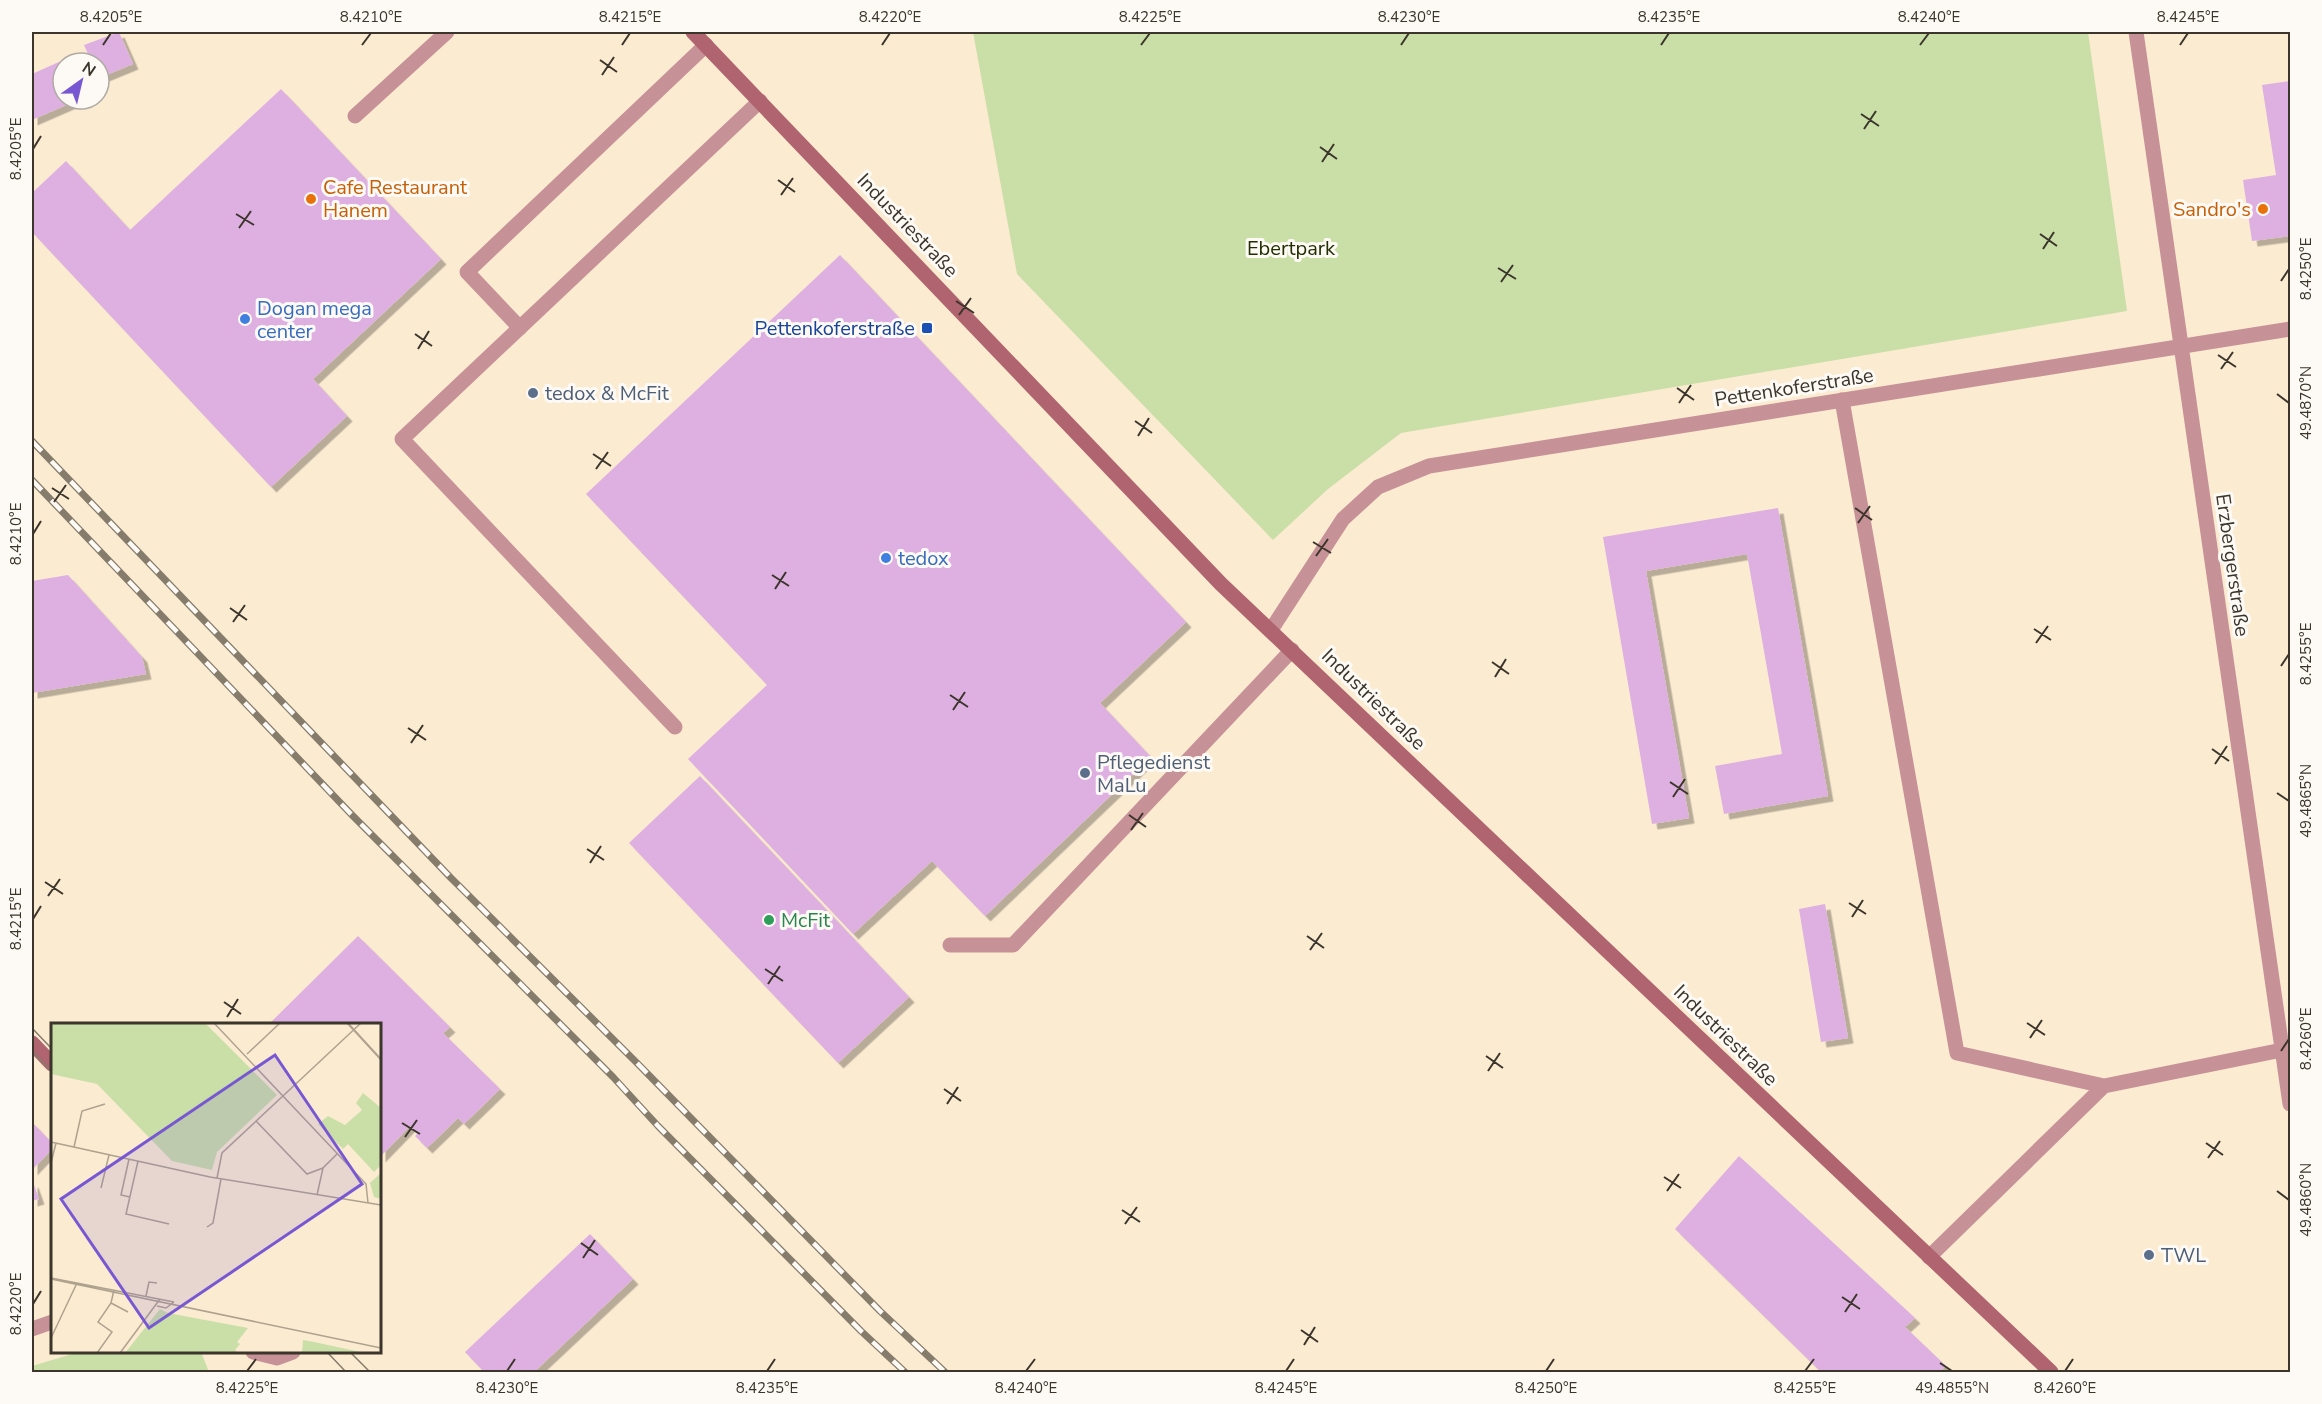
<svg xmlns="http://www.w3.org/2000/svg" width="2322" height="1404" font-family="'Nunito Sans',sans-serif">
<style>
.green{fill:#c9dfa7}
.building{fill:#deb0e1;filter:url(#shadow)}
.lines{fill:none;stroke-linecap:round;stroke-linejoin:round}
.lane{stroke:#c79198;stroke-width:15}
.street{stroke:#c79198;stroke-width:15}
.secondary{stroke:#b0646f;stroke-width:15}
.tram{stroke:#867c6c;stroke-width:1.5}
.rail-casing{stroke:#867c6c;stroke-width:7}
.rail{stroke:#fdfaf5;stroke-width:4.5;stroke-dasharray:14;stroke-linecap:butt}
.ticks{fill:none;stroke:#3b352b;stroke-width:2}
.food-dot{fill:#e8710a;stroke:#fdfaf5;stroke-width:2}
.shop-dot{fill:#3f7fe0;stroke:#fdfaf5;stroke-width:2}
.transit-dot{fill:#1a4fb4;stroke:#fdfaf5;stroke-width:2}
.service-dot{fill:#5c6f8a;stroke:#fdfaf5;stroke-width:2}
.leisure-dot{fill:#2e9e5b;stroke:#fdfaf5;stroke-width:2}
.labels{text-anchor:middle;stroke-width:6;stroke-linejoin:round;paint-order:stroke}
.food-label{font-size:20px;fill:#c56008;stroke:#fdfaf5;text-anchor:start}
.street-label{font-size:20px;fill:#3b352b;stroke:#fdfaf5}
.park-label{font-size:20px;fill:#212f02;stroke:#fdfaf5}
.shop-label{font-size:20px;fill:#366cbe;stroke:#fdfaf5;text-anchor:start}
.transit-label{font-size:20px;fill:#164399;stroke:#fdfaf5;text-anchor:end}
.service-label{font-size:20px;fill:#4e5e75;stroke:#fdfaf5;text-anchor:start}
.leisure-label{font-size:20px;fill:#27864d;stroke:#fdfaf5;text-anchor:start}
.inset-road{fill:none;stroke:#aea28f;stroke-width:1.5}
.view{fill:#7758d2;fill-opacity:0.15;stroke:#7758d2;stroke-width:3}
.inset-edge{fill:none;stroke:#3b352b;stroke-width:3}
.neatline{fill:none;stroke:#3b352b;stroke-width:2}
.ticks-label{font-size:15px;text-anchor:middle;fill:#3b352b}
</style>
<defs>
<filter id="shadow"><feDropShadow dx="5.5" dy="5.5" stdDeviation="0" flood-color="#0004"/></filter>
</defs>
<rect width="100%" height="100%" fill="#fbebd1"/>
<path class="green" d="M 973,32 L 2088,32 L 2127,311 L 1401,433 L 1328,489 L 1273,540 L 1017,274 Z
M 79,1352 L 201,1352 L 209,1372 L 32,1372 L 32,1366 Z"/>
<path class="building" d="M 119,32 L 133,64 L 99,78 L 99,63 L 92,63 L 84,45 Z
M 70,57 L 73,63 L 63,63 L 63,99 L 80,99 L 32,120 L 32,74 Z
M 2290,81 L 2290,236 L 2252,241 L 2243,180 L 2276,175 L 2262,85 Z
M 281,89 L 441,259 L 313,379 L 347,416 L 271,487 L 32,232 L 32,193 L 66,161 L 130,230 Z
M 840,255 L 1186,622 L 1100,703 L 1151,757 L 985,916 L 932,861 L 853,934 L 688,759 L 767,685 L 586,494 Z
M 1778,508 L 1828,796 L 1724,814 L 1715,766 L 1782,754 L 1747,554 L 1646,571 L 1689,818 L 1652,824 L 1603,537 Z
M 68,575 L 142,657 L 146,674 L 32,693 L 32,581 Z
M 700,776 L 909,997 L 838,1063 L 629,843 Z
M 1825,904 L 1848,1038 L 1821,1042 L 1799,909 Z
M 358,936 L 450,1027 L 443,1033 L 500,1089 L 464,1124 L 458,1118 L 427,1148 L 415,1136 L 417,1134 L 410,1126 L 380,1157 L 380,1024 L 269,1024 Z
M 32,1122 L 52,1143 L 52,1149 L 32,1170 Z
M 1739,1156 L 1915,1318 L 1905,1327 L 1946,1366 L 1939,1372 L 1821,1372 L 1675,1229 Z
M 33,1182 L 39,1199 L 32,1201 L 32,1183 Z
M 590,1234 L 633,1279 L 534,1372 L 484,1372 L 465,1352 Z"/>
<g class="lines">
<path class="lane" d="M 355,116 L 447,32
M 520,328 L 467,272 L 706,45
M 1842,400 L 1957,1053 L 2104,1086
M 675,727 L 402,439 L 760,101
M 950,945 L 1013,945 L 1292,650
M 1929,1257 L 2104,1086 L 2282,1050
M 32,1329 L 52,1322
M 253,1352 L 277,1358 L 293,1352"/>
<path class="street" d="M 2136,32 L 2290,1104
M 1271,630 L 1343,519 L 1378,487 L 1429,466 L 2290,329"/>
<path class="secondary" d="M 693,32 L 1221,584 L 2051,1372
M 32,1043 L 52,1064"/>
<path class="tram" d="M 32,1028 L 52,1049
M 32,1051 L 52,1072
M 327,1352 L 346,1372
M 350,1352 L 370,1372"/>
<defs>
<path id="rail" d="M 32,441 L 451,878 L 637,1063 L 880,1311 L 945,1372
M 32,480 L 352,815 L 613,1077 L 658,1126 L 861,1331 L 905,1372"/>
</defs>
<use href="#rail" class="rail-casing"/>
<use href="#rail" class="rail"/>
</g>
<path class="ticks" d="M 103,45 L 111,33M 362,45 L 371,33M 622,45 L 630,33M 882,45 L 890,33M 1141,45 L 1150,33M 1401,45 L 1409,33M 1661,45 L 1669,33M 1920,45 L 1929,33M 2180,45 L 2188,33M 600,60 L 617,72M 602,75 L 614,57M 1861,114 L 1879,126M 1864,129 L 1876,111M 1320,147 L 1337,159M 33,149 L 41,136M 1322,162 L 1334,144M 778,180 L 795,192M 781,195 L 793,178M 236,214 L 254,225M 239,228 L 251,211M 2040,234 L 2057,246M 2043,249 L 2054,232M 1498,268 L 1516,279M 2281,281 L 2289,269M 1501,282 L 1513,265M 956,301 L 974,313M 959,315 L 971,298M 415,334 L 432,346M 418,349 L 429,331M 2218,355 L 2236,367M 2221,369 L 2233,352M 1677,388 L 1694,400M 2277,394 L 2289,403M 1679,403 L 1691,385M 1135,421 L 1152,433M 1138,436 L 1149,418M 593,454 L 611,466M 596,469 L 608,452M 52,488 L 69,499M 54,502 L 66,485M 1855,508 L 1872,520M 1858,523 L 1870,506M 33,534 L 41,521M 1313,542 L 1331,553M 1316,556 L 1328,539M 772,575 L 789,586M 775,589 L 786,572M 230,608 L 247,620M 233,622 L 245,605M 2034,629 L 2051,640M 2036,643 L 2048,626M 1492,662 L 1509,674M 2281,666 L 2289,654M 1495,677 L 1506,659M 950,695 L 968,707M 953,710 L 965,692M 408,728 L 426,740M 411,743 L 423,725M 2212,749 L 2229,761M 2215,764 L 2227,746M 1670,782 L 1688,794M 2277,793 L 2289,801M 1673,797 L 1685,779M 1129,815 L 1146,827M 1131,830 L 1143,813M 587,849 L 604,860M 590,863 L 601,846M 45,882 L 63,894M 48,896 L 60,879M 1849,903 L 1866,914M 1852,917 L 1863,900M 33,919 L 41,906M 1307,936 L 1324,948M 1310,950 L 1322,933M 765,969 L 783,981M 768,984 L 780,966M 224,1002 L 241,1014M 227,1017 L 238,999M 2027,1023 L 2045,1035M 2030,1038 L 2042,1020M 2281,1051 L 2289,1039M 1486,1056 L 1503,1068M 1488,1071 L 1500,1053M 944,1089 L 961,1101M 947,1104 L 958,1087M 402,1123 L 420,1134M 405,1137 L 417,1120M 2206,1143 L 2223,1155M 2208,1158 L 2220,1141M 1664,1177 L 1681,1188M 1667,1191 L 1679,1174M 2277,1191 L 2289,1200M 1122,1210 L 1140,1222M 1125,1224 L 1137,1207M 581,1243 L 598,1255M 583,1258 L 595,1240M 1842,1297 L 1860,1309M 33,1304 L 41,1291M 1845,1312 L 1857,1294M 1301,1330 L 1318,1342M 1304,1345 L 1315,1327M 1940,1363 L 1952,1371M 247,1371 L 256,1359M 507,1371 L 515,1359M 767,1371 L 775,1359M 1026,1371 L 1035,1359M 1286,1371 L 1294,1359M 1546,1371 L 1554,1359M 1805,1371 L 1814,1359M 2065,1371 L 2073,1359"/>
<g class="food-dot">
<circle cx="311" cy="199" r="6"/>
<circle cx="2263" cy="209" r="6"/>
</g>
<g class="shop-dot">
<circle cx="245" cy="319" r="6"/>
<circle cx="886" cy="558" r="6"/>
</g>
<rect class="transit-dot" x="921" y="322" width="12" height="12" rx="3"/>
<g class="service-dot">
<circle cx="533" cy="393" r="6"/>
<circle cx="1085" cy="773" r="6"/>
<circle cx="2149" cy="1255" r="6"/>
</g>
<circle class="leisure-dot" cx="769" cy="920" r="6"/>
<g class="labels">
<g class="food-label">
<text x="323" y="194">Cafe Restaurant<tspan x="323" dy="23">Hanem</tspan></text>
<text x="2251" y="216" text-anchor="end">Sandro's</text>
</g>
<g class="street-label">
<text transform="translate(908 225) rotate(46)" y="7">Industriestraße</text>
<text transform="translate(1794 387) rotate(-9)" y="7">Pettenkoferstraße</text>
<text transform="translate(2233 565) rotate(82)" y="7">Erzbergerstraße</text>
<text transform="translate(1374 699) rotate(44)" y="7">Industriestraße</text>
<text transform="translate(1726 1035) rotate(44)" y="7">Industriestraße</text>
</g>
<g class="park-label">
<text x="1291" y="255">Ebertpark</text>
</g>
<g class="shop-label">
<text x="257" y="315">Dogan mega<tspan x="257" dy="23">center</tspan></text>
<text x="898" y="565">tedox</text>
</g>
<g class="transit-label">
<text x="915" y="335">Pettenkoferstraße</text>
</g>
<g class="service-label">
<text x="545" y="400">tedox &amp; McFit</text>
<text x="1097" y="769">Pflegedienst<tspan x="1097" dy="23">MaLu</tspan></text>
<text x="2161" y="1262">TWL</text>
</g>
<g class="leisure-label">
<text x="781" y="927">McFit</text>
</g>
</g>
<g transform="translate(51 1023)">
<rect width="330" height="330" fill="#fbebd1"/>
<path d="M 0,0 L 154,0 L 226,72 L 166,129 L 161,147 L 121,138 L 46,61 L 0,51 ZM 312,70 L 330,85 L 330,142 L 323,149 L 297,121 L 292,126 L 267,101 L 277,93 L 294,102 L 311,87 L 305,80 ZM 330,150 L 330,176 L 323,174 L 319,160 ZM 109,286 L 117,290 L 197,305 L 186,319 L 189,321 L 184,327 L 187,330 L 74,330 ZM 252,317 L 263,319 L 314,330 L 251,330 Z" fill="#c9dfa7"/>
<path class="inset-road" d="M 163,0 L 315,161 L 317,180M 296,0 L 330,37M 297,0 L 330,36M 196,31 L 229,0M 205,98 L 256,151 L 272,145M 0,119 L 159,154 L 330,182M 23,124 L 31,88 L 54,81M 78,136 L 70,172 L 79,174M 87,138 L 75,191 L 118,201M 0,140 L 5,120M 166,155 L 171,130 L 310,0M 50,165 L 58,132M 266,172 L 272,145 L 286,131M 156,204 L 162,200 L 170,156M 0,255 L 123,279M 0,256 L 330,325M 95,273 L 98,259 L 106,260M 60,280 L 77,289M 106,283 L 115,285 L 123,279M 0,315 L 26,260M 46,330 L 61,309 L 47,299 L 60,280 L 63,267M 69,330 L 109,276"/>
<path class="view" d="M 224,32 L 311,161 L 98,305 L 10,176 Z"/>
<rect width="330" height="330" class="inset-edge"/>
</g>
<rect width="2322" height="1404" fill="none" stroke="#fdfaf5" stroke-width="66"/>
<g transform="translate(81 81) rotate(34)"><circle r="28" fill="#fdfaf5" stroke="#afaba4" stroke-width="1.5"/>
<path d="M0-4.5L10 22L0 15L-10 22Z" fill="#7758d2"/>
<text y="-9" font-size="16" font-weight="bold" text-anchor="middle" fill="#3b352b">N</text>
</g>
<rect x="33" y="33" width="2256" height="1338" class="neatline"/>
<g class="ticks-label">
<text x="111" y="22">8.4205°E</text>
<text x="371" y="22">8.4210°E</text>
<text x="630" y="22">8.4215°E</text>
<text x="890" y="22">8.4220°E</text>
<text x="1150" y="22">8.4225°E</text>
<text x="1409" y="22">8.4230°E</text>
<text x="1669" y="22">8.4235°E</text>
<text x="1929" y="22">8.4240°E</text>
<text x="2188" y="22">8.4245°E</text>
<text transform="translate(16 149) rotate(-90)" y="5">8.4205°E</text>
<text transform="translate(2306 269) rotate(-90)" y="5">8.4250°E</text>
<text transform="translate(2306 403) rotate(-90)" y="5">49.4870°N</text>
<text transform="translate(16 534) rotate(-90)" y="5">8.4210°E</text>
<text transform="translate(2306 654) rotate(-90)" y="5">8.4255°E</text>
<text transform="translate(2306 801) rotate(-90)" y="5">49.4865°N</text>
<text transform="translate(16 919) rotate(-90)" y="5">8.4215°E</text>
<text transform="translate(2306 1039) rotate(-90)" y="5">8.4260°E</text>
<text transform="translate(2306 1200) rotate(-90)" y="5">49.4860°N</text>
<text transform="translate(16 1304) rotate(-90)" y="5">8.4220°E</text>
<text x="247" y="1393">8.4225°E</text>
<text x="507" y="1393">8.4230°E</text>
<text x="767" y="1393">8.4235°E</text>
<text x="1026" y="1393">8.4240°E</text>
<text x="1286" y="1393">8.4245°E</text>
<text x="1546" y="1393">8.4250°E</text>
<text x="1805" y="1393">8.4255°E</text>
<text x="1952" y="1393">49.4855°N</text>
<text x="2065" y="1393">8.4260°E</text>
</g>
</svg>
